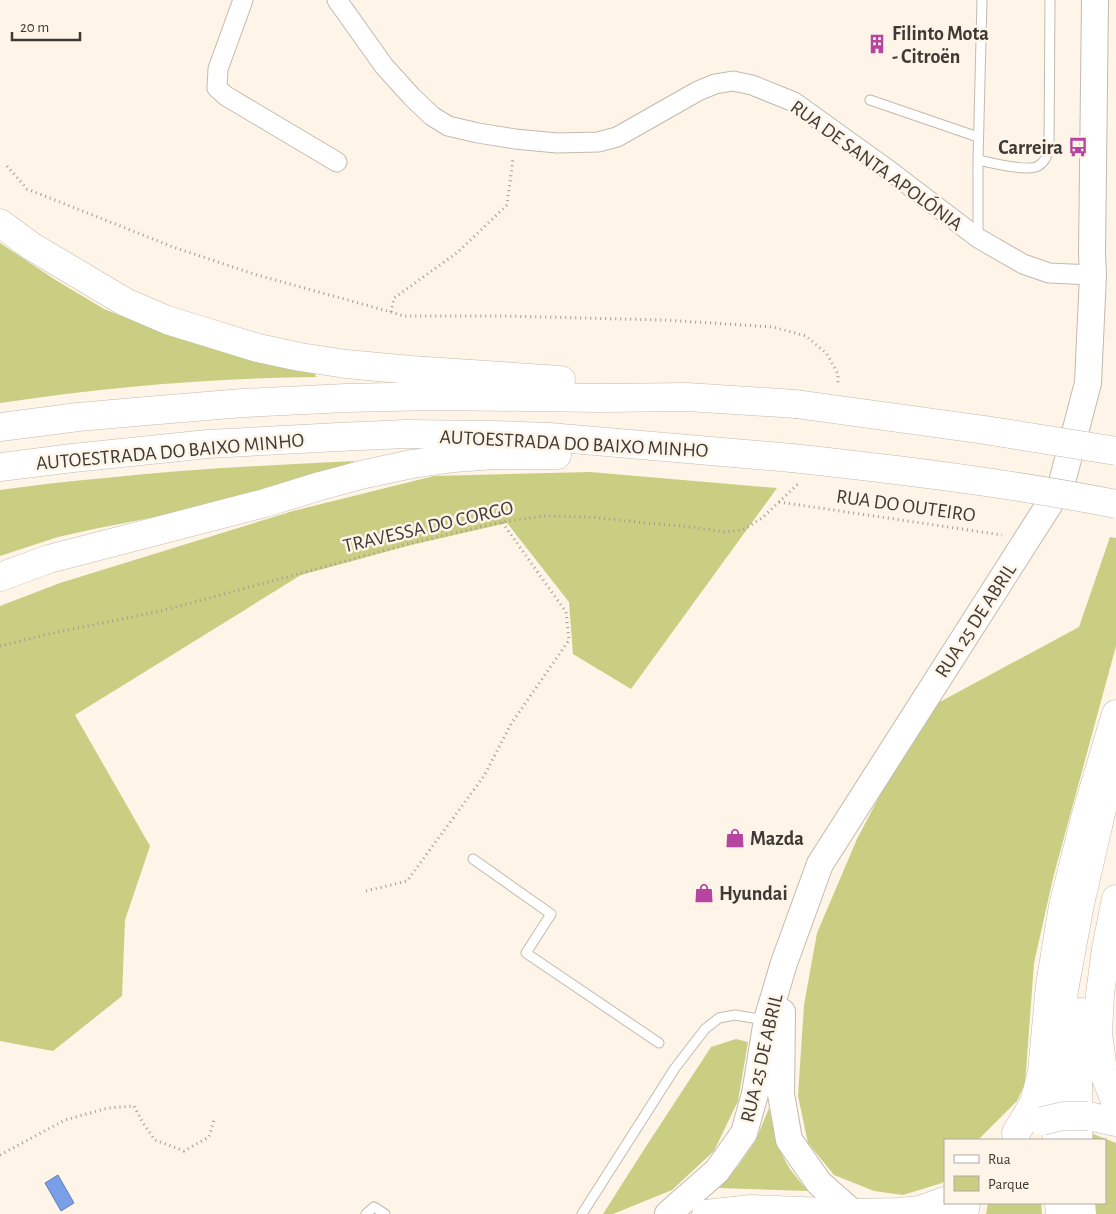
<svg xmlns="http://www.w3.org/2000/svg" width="1116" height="1214" font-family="'Alegreya Sans',sans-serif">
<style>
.green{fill:#cace82}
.water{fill:#799fe9;stroke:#6781b3}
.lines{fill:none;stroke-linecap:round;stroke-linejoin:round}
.service-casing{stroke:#c3baae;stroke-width:11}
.minor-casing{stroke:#c3baae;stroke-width:21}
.secondary-casing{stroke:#c3baae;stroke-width:28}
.primary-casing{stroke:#c3baae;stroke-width:29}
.trunk-casing{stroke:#c3baae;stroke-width:29}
.motorway-casing{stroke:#c3baae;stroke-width:29}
.path{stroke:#a29b92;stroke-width:3;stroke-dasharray:1 4;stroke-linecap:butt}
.service{stroke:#fff;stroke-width:9}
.minor{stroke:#fff;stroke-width:19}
.secondary{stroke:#fff;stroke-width:26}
.primary{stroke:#fff;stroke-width:28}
.trunk{stroke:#fff;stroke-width:28}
.motorway{stroke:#fff;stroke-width:28}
.primary-bridge-casing{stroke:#c3baae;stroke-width:29;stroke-linecap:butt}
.motorway-bridge-casing{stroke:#c3baae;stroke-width:29;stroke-linecap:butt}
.primary-bridge{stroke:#fff;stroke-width:28}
.motorway-bridge{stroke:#fff;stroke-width:28}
.labels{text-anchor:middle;stroke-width:5;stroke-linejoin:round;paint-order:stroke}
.poi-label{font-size:20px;font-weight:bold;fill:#3e3a35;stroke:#fef4e7;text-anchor:start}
.street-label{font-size:20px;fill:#3e3a35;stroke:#fef4e7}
</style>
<rect width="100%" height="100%" fill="#fef4e7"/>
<path class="green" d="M 0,243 L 54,279 L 104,309 L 169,335 L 263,361 L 311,370 L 317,377 C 211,378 105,387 0,403 Z
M 355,461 L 323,474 L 190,510 L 94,529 L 58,537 L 0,556 L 0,490 C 35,485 70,481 105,478 C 189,469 272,465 355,461 Z
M 590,472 L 777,488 L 631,689 L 573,654 L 569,602 L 507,523 L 411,545 L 301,575 L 75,715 L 150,846 L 125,920 L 122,996 L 53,1051 L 0,1041 L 0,606 L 60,583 L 293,511 L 434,476 Z
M 1110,537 L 1116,538 L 1116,646 L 1053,878 L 1034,963 L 1025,1084 L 1017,1101 L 978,1140 L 945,1140 L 945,1180 L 942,1183 L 903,1195 L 874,1191 L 834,1175 L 808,1143 L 798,1096 L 804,1005 L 817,933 L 857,839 L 906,746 L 936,704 L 1079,627 Z
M 736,1039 L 748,1042 L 738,1101 L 714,1151 L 672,1190 L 613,1214 L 603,1214 L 645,1148 L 711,1047 Z
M 769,1108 C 773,1129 778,1151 790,1169 C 796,1177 802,1184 808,1191 L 719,1188 L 738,1166 L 755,1142 Z
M 1093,1134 L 1116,1143 L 1116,1214 L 1096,1214 L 1095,1203 L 1105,1203 L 1105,1140 L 1093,1140 Z
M 988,1203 L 1041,1203 L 1042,1214 L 986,1214 Z"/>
<path class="water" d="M 58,1175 L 74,1203 L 61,1211 L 45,1183 Z"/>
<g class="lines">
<defs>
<path id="service" d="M 870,100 L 978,137
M 978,160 C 991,163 1028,172 1038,166 C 1045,162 1047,156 1049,149 L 1050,0
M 978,238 L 978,160 L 982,0
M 473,859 L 551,914 L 526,953 L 659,1043
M 366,1214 L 374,1207 L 385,1214
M 582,1214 L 675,1068 L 705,1029 L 719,1018 L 735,1015 L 765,1020"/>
<path id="minor" d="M 243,0 L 218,69 L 217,88 L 226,96 L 337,162
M 337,0 L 384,66 L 412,97 L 432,116 L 448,126 L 478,133 L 515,139 L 557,143 L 598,142 L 617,137 L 698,91 L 715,84 L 733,81 L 752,85 L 794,102 L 890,171 L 978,238 L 1023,264 L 1049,273 L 1093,275"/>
<path id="secondary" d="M 782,1012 L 781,1094 L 789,1140 L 819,1183 L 853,1213
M 668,1214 L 717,1171 L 744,1133 L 755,1094 L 767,1020 L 784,963 L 820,864 L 1061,486 L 1088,383 L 1093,275 L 1092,254 L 1095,0"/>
<path id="primary" d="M 1088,1116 L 1116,1122
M 706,1214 L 751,1209 L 853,1213 L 899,1212 L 920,1210 L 945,1201
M 964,1214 L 966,1203"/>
<path id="trunk" d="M 1116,899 L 1106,949 L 1100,994 L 1098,1033 L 1103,1071 L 1116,1103
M 1016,1133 L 1034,1103 L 1042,1072 L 1050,985 L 1063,906 L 1087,811 L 1116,714"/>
<path id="motorway" d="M 0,223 L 31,246 L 125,302 L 167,320 L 258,348 L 300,357 L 346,364 L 411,370 L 561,380
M 0,427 L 78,417 L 147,411 L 243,403 L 346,398 L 435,396 L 603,398 L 687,397 L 796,404
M 0,467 L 73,458 L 208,444 L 338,437 L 406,434 L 493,435 L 549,437 L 792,458
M 0,577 L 49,559 L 265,503 L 320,486 L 365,474 L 412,464 L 454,458 L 495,455 L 557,455
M 1057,1140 L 1057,1075 L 1064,990 L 1080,904 L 1102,809 L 1116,762
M 1078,1140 C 1078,1097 1077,1055 1081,1012
M 1059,1203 L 1060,1214
M 1081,1203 L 1082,1214"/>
</defs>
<use href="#service" class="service-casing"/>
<use href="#minor" class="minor-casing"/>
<use href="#secondary" class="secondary-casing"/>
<use href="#primary" class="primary-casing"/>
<use href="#trunk" class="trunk-casing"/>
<use href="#motorway" class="motorway-casing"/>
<path class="path" d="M 7,166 L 27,189 L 173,247 L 257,275 L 391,312 L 404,316 L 502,316 L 665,320 L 773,327 L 806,336 L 827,354 L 838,374 L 838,385
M 391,312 L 394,298 L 458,252 L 507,205 L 513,159
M 779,502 L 1002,535
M 0,646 L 53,633 L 161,611 L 412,543 L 502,522 L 544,516 L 591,517 L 645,523 L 683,526 L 726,532 L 743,530 L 762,518 L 798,484
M 366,891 L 407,881 L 484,776 L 511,724 L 569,640 L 566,612 L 502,522
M 0,1155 L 65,1120 L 108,1108 L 134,1106 L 143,1123 L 155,1140 L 184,1151 L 209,1137 L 214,1120"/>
<use href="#service" class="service"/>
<use href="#minor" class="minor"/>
<use href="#secondary" class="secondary"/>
<use href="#primary" class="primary"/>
<use href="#trunk" class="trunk"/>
<use href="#motorway" class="motorway"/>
<defs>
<path id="primary-bridge" d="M 1042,1121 L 1063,1116 L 1088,1116"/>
<path id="motorway-bridge" d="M 796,404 L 985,430 L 1116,451
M 792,458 C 901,470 1009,483 1116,504"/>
</defs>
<use href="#primary-bridge" class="primary-bridge-casing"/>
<use href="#motorway-bridge" class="motorway-bridge-casing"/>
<use href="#primary-bridge" class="primary-bridge"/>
<use href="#motorway-bridge" class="motorway-bridge"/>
</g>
<defs>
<symbol id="building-bare" viewBox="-9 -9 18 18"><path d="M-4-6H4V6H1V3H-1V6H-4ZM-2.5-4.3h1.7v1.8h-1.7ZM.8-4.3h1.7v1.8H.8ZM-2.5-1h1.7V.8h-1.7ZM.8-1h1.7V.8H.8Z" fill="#b645a0" stroke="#fef4e7" stroke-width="2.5" paint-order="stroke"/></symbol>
<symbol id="bus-bare" viewBox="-9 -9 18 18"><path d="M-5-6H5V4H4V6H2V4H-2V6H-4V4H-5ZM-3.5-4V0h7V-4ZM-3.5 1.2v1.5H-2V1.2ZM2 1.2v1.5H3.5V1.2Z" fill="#b645a0" stroke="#fef4e7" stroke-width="2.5" paint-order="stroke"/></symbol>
<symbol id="shop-bare" viewBox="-9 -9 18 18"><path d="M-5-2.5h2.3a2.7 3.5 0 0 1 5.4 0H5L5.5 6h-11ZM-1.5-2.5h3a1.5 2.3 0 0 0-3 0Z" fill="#b645a0" stroke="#fef4e7" stroke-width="2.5" paint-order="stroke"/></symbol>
</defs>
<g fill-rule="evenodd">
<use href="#building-bare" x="863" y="30" width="28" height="28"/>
<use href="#bus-bare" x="1064" y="133" width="28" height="28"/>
<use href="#shop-bare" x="721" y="824" width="28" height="28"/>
<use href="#shop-bare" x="690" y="879" width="28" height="28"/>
</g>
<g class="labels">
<g class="poi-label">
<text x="892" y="40">Filinto Mota<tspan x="892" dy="23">- Citroën</tspan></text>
<text x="1063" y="154" text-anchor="end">Carreira</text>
<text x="750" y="845">Mazda</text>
<text x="719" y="900">Hyundai</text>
</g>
<g class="street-label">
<text transform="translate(877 165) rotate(36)" y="7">RUA DE SANTA APOLÓNIA</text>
<text transform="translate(574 443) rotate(3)" y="7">AUTOESTRADA DO BAIXO MINHO</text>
<text transform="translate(170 451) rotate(-5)" y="7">AUTOESTRADA DO BAIXO MINHO</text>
<text transform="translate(906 505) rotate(8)" y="7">RUA DO OUTEIRO</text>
<text transform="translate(428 526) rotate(-13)" y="7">TRAVESSA DO CORGO</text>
<text transform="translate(975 620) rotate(-57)" y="7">RUA 25 DE ABRIL</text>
<text transform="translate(761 1058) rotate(-77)" y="7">RUA 25 DE ABRIL</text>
</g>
</g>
<rect x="944" y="1139" width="162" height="65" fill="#fef4e7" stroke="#b1aaa0"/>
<rect x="954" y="1155" width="25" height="8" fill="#ffffff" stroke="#b1aaa0"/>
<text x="988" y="1164" font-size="15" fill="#3e3a35">Rua</text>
<rect x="954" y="1176" width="25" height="15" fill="#cace82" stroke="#b1aaa0"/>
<text x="988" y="1189" font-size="15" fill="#3e3a35">Parque</text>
<path d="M12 32v8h68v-8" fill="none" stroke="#3e3a35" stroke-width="2.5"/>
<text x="20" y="32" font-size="15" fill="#3e3a35" stroke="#fef4e7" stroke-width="4" paint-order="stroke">20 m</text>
</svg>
